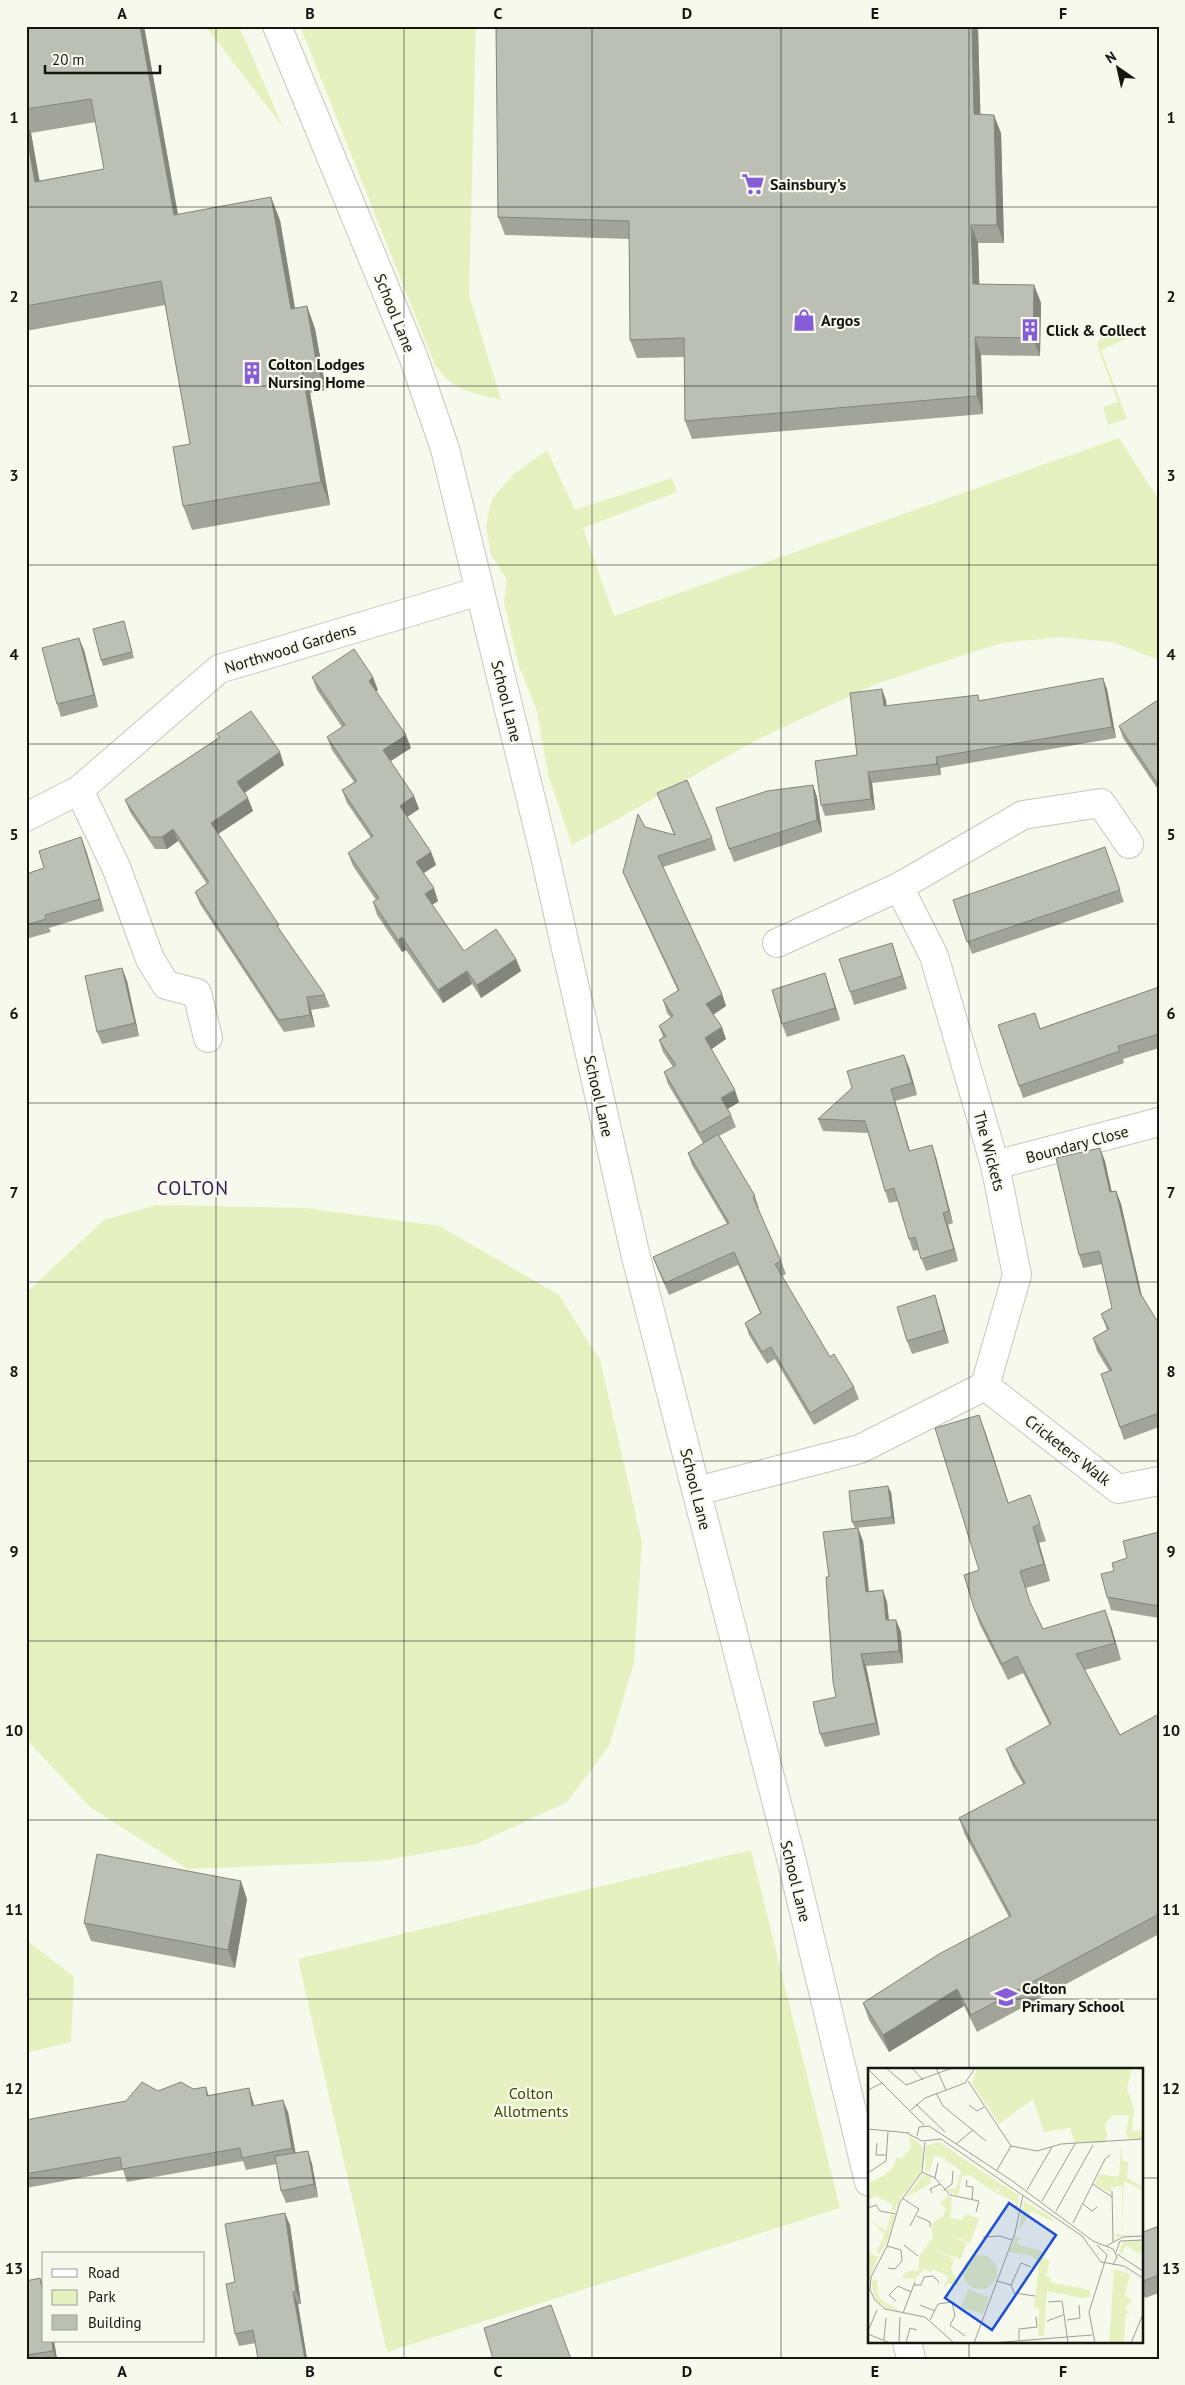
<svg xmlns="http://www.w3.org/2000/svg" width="1185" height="2385" font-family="'PT Sans',sans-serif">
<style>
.green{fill:#e7f0bf}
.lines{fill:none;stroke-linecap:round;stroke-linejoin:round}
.minor-casing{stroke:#c5c8bc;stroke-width:30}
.minor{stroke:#fff;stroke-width:28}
.wall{fill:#a2a49a;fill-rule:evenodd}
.shaded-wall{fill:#84867d}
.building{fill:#bcbfb3;stroke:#84867d}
.grid{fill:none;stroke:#151612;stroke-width:1;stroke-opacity:0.55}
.labels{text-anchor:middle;stroke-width:4.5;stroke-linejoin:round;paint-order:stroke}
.poi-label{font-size:16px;font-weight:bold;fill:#151612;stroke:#f7f9ed;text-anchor:start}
.street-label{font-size:16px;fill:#151612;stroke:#f7f9ed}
.park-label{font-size:16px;fill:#444b00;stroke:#f7f9ed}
.quarter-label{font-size:19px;letter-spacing:1px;fill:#311c56;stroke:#f7f9ed}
.inset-road{fill:none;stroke:#9d9e95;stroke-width:1}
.view{fill:#1d4ed8;fill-opacity:0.15;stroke:#1d4ed8;stroke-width:2.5}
.inset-edge{fill:none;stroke:#151612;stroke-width:2.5}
.neatline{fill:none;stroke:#151612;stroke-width:2}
.grid-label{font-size:16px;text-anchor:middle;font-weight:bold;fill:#151612}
</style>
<rect width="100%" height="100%" fill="#f7f9ed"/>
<path class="green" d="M 205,26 L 239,26 L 283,127 Z
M 300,26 L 476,26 L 469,295 L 501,400 C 473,393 453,391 435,365 Z
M 1109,331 L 1119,331 L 1128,338 L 1101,350 L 1127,419 L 1108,425 L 1103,407 L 1118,402 L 1097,346 L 1101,336 Z
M 1119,438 L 1159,500 L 1159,660 L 1112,642 L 1060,637 L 1001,643 L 876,684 L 756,740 L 572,845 L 548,774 L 537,711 L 518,663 L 504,602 L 507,580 L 491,555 L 486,526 L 492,499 L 513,475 L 547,450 L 575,510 L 672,478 L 677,492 L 583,528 L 614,616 Z
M 156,1205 L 306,1208 L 439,1226 L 559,1295 L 600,1360 L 642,1542 L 634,1663 L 609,1746 L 567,1802 L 477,1844 L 380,1861 L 188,1869 L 90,1807 L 26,1739 L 26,1293 L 104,1220 Z
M 751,1850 L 840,2208 L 387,2352 L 298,1959 Z
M 26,1940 L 74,1977 L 71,2042 L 26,2053 Z"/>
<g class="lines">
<defs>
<path id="minor" d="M 277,26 L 413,356 L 445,449 L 544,852 L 635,1253 L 792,1862 L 869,2182
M 79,790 L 116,867 L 150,959 L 166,985 L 197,993 L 208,1038
M 26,817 L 79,790 L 219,669 L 480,591
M 777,943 L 899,887
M 995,1165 L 1159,1122
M 985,1386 L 1118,1489 L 1159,1481
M 697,1491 L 860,1449 L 985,1386 L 1017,1275 L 995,1165 L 934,956 L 899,887 L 1023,815 L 1101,803 L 1129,844
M 907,2341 L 911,2359"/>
</defs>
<use href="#minor" class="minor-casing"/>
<use href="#minor" class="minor"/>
</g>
<path class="wall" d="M 26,26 L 144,26 L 178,214 L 280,220 L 295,308 L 307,306 L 315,329 L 326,390 L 310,393 L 330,505 L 192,530 L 183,506 L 190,444 L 165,305 L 26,331 ZM 96,122 L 104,169 L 39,181 L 31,133 Z
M 496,26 L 998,26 L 998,29 L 978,28 L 980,115 L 1001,133 L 1004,243 L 978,243 L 979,284 L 1034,285 L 1041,303 L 1040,356 L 981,355 L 983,414 L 692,439 L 685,421 L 684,357 L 637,358 L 630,340 L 629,239 L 505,235 L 498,217 Z
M 124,621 L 134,658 L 103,666 L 101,660 Z
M 84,650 L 98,707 L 61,717 L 57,704 Z
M 312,677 L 378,690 L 376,691 L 411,748 L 390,761 L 414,796 L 419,809 L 407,817 L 431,852 L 436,865 L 423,873 L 438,901 L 432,905 L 464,951 L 516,959 L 521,971 L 481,998 L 472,984 L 443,1003 L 406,950 L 402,952 L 377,915 L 373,902 L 376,900 L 353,866 L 348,853 L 371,838 L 347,803 L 342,790 L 354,782 L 332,750 L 327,737 L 342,727 L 317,690 Z
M 1107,689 L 1116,738 L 940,768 L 941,775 L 872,783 L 875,810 L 825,816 L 821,805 L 857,755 L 886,700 L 886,706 L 980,700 Z
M 1159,704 L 1159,791 L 1123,738 L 1119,726 Z
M 217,734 L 284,765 L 245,793 L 253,811 L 218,834 L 282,933 L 325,995 L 330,1007 L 311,1010 L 315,1027 L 284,1032 L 200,904 L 195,892 L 207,884 L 178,841 L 167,849 L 155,849 L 130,812 L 125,800 L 219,738 Z
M 813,785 L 817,797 L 822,832 L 734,862 L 729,849 Z
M 657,793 L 712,838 L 716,850 L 663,867 L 722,994 L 726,1006 L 713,1015 L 726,1039 L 711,1049 L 739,1102 L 728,1109 L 731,1115 L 736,1127 L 719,1136 L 755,1196 L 759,1208 L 758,1209 L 781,1261 L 786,1274 L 782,1276 L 830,1357 L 854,1387 L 859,1399 L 814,1425 L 775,1359 L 767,1364 L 749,1335 L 745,1323 L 760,1313 L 738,1265 L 669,1295 L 658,1270 L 653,1257 L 727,1224 L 692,1165 L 688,1153 L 703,1143 L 668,1084 L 664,1072 L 673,1067 L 663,1052 L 659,1040 L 663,1037 L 659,1026 L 671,1018 L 667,1013 L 663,1000 L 678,991 L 628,884 L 623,872 L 645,827 L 674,835 Z
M 1105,847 L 1124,902 L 972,954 L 953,900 Z
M 86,850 L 104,911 L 49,928 L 51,932 L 26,939 L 26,874 L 44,868 Z
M 892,943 L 907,989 L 854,1005 L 850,992 Z
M 122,968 L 127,981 L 139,1036 L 102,1044 L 97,1032 Z
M 825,973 L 840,1020 L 787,1037 L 782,1024 Z
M 1159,987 L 1159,1048 L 1123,1059 L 1124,1063 L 1023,1098 L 998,1025 L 1041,1028 Z
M 909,1067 L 917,1095 L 895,1101 L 910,1151 L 936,1157 L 953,1223 L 948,1225 L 958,1261 L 926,1271 L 918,1250 L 913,1251 L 909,1239 L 898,1201 L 889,1203 L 885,1191 L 868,1133 L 823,1131 L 818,1119 L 852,1088 Z
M 1105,1161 L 1112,1192 L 1116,1191 L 1121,1204 L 1142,1297 L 1159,1324 L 1159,1427 L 1124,1440 L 1101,1374 L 1109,1371 L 1097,1351 L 1093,1338 L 1107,1330 L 1101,1314 L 1112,1308 L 1102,1264 L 1083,1268 L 1079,1255 Z
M 939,1308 L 949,1343 L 912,1354 L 907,1341 Z
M 985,1431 L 1008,1503 L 1030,1495 L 1046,1541 L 1039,1543 L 1050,1581 L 1026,1588 L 1031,1605 L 1043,1629 L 1111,1626 L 1121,1660 L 1085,1670 L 1120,1735 L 1159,1714 L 1159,1934 L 977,2032 L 964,2006 L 889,2052 L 869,2020 L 863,2003 L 1009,1917 L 965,1835 L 959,1818 L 1023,1784 L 1012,1765 L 1006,1749 L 1050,1726 L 1023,1673 L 1008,1680 L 980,1625 L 974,1608 L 979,1570 Z
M 891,1492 L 895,1524 L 855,1528 L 852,1522 Z
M 858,1528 L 863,1541 L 869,1591 L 883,1590 L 887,1602 L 889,1620 L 896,1620 L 901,1632 L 903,1663 L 866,1666 L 880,1735 L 825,1747 L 820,1734 L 836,1697 L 829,1577 Z
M 1159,1532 L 1159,1618 L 1111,1610 L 1107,1597 L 1114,1571 Z
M 247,1899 L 235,1968 L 91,1941 L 84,1923 Z
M 206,2087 L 209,2096 L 253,2101 L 254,2105 L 288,2112 L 295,2153 L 308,2151 L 312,2164 L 318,2197 L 286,2203 L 281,2191 L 277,2164 L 246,2170 L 243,2161 L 127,2182 L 123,2170 L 26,2188 L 26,2120 L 126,2101 L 158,2091 L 193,2089 Z
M 290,2225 L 301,2304 L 298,2304 L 307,2359 L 258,2359 L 256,2343 L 239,2346 L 235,2334 L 235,2282 Z
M 1159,2226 L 1159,2293 L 1145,2298 L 1141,2287 L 1141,2233 Z
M 40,2278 L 44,2287 L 44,2341 L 54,2341 L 57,2359 L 26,2359 L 26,2281 Z"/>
<path class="shaded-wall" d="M 140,26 L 144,26 L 182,238 L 174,215 Z
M 972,26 L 977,26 L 978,28 L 981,133 L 974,114 Z
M 994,115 L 1001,133 L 1004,243 L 997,225 Z
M 26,121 L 31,133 L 44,205 L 35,182 L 26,132 Z
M 271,197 L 280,220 L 299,332 L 291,309 Z
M 971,225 L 978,243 L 980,302 L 973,284 Z
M 1034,285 L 1041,303 L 1040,356 L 1033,338 Z
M 307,306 L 315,329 L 326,390 L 317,367 Z
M 975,337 L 981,355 L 983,414 L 977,396 Z
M 302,369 L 310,393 L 330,505 L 321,482 Z
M 79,638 L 84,650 L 98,707 L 94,695 Z
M 373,677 L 378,690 L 373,693 L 369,681 Z
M 1103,678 L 1107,689 L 1116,738 L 1112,727 Z
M 882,689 L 886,700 L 888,717 L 884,706 Z
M 406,735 L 411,748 L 388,763 L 383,750 Z
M 280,752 L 284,765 L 242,794 L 237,782 Z
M 936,757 L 940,768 L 941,775 L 937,764 Z
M 868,772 L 872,783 L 875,810 L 871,799 Z
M 813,785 L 817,797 L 822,832 L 817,820 Z
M 414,796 L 419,809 L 404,819 L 400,806 Z
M 248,798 L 253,811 L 215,836 L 211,823 Z
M 173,829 L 178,841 L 167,849 L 162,837 Z
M 81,837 L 86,850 L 104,911 L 100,899 Z
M 431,852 L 436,865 L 421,875 L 416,862 Z
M 434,888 L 438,901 L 430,906 L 425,894 Z
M 402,937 L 406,950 L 402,952 L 398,940 Z
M 892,943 L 896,955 L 907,989 L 902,976 Z
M 516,959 L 521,971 L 481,998 L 477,985 Z
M 122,968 L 127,981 L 139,1036 L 135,1023 Z
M 467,971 L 472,984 L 443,1003 L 438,990 Z
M 825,973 L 829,986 L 840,1020 L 835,1008 Z
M 722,994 L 726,1006 L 711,1016 L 706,1004 Z
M 307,997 L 311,1010 L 315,1027 L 310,1015 Z
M 722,1027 L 726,1039 L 709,1051 L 705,1038 Z
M 904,1055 L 909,1067 L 917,1095 L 912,1083 Z
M 891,1089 L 895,1101 L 913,1163 L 909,1151 Z
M 735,1090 L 739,1102 L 726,1110 L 721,1098 Z
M 932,1145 L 936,1157 L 953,1223 L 949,1211 Z
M 1100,1148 L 1105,1161 L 1114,1205 L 1110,1192 Z
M 1116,1191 L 1121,1204 L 1144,1305 L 1140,1293 Z
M 943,1213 L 948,1225 L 958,1261 L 954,1249 Z
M 935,1295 L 939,1308 L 949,1343 L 944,1330 Z
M 979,1415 L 985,1431 L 1014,1520 L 1008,1503 Z
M 888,1486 L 891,1492 L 895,1524 L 892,1517 Z
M 1033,1527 L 1039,1543 L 1050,1581 L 1044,1564 Z
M 858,1528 L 863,1541 L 870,1604 L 866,1592 Z
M 883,1590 L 887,1602 L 890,1633 L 886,1620 Z
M 1105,1610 L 1111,1626 L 1121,1660 L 1115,1643 Z
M 896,1620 L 901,1632 L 903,1663 L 899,1651 Z
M 861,1654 L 866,1666 L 880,1735 L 876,1723 Z
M 241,1881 L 247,1899 L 235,1968 L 228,1950 Z
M 957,1989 L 964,2006 L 889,2052 L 883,2035 Z
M 249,2088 L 253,2101 L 256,2118 L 252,2106 Z
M 283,2100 L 288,2112 L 297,2160 L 292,2148 Z
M 308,2151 L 312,2164 L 318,2197 L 314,2184 Z
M 285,2213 L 290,2225 L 301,2304 L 296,2291 Z
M 40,2278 L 44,2287 L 44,2297 Z
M 293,2292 L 298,2304 L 307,2359 L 305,2359 Z
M 52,2341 L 54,2341 L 57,2359 L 56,2359 L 53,2351 Z"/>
<path class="building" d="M 26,26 L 140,26 L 174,215 L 271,197 L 291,309 L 307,306 L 317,367 L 302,369 L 321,482 L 183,506 L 173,447 L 190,444 L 161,281 L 26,306 L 26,132 L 35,182 L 104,169 L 91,99 L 26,109 Z
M 496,26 L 972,26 L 974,114 L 994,115 L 997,225 L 971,225 L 973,284 L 1034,285 L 1033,338 L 975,337 L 977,396 L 685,421 L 684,338 L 630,340 L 629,221 L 498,217 Z
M 124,621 L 132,652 L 101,660 L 93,629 Z
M 79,638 L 94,695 L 57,704 L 42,648 Z
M 354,649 L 373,677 L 369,681 L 406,735 L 383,750 L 414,796 L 400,806 L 431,852 L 416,862 L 434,888 L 425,894 L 464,951 L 496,929 L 516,959 L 477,985 L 467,971 L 438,990 L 402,937 L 398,940 L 373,902 L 379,898 L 348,853 L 373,836 L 342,790 L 357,781 L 327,737 L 345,725 L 312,677 Z
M 1103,678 L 1112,727 L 936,757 L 937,764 L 868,772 L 871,799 L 821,805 L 815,761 L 857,755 L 850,693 L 882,689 L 884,706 L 978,695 L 979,701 Z
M 1156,701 L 1159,704 L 1159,786 L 1119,726 Z
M 251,711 L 280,752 L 237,782 L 248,798 L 211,823 L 279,925 L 277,926 L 325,995 L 307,997 L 310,1015 L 279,1020 L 195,892 L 209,882 L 173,829 L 162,837 L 150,837 L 125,800 L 220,737 L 217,734 Z
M 687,780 L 712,838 L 658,856 L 722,994 L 706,1004 L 722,1027 L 705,1038 L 735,1090 L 721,1098 L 731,1115 L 700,1133 L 664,1072 L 676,1065 L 659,1040 L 666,1036 L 659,1026 L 673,1016 L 663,1000 L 679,990 L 623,872 L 638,814 L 645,827 L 675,835 L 657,793 Z
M 813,785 L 817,820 L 729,849 L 716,808 L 767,791 Z
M 81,837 L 100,899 L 45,915 L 46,919 L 26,925 L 26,874 L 44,868 L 39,851 Z
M 1105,847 L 1120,890 L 967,942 L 953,900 Z
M 892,943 L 902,976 L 850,992 L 839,959 Z
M 122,968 L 135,1023 L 97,1032 L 85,976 Z
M 825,973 L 835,1008 L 782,1024 L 772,990 Z
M 1159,987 L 1159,1034 L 1118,1046 L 1120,1051 L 1019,1086 L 998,1025 L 1035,1013 L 1040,1029 Z
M 904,1055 L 912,1083 L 891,1089 L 909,1151 L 932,1145 L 949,1211 L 943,1213 L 954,1249 L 921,1259 L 915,1237 L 909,1239 L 894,1188 L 885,1191 L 865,1121 L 818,1119 L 852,1088 L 847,1071 Z
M 718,1134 L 755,1196 L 753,1197 L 781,1261 L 775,1264 L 830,1357 L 834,1354 L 854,1387 L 810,1413 L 771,1347 L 762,1352 L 745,1323 L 761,1313 L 734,1252 L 665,1283 L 653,1257 L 729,1223 L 688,1153 Z
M 1100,1148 L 1110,1192 L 1116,1191 L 1140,1293 L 1159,1324 L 1159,1413 L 1120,1427 L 1101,1374 L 1112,1370 L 1093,1338 L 1109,1329 L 1101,1314 L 1112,1308 L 1099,1251 L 1079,1255 L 1056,1158 Z
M 935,1295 L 944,1330 L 907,1341 L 897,1307 Z
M 979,1415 L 1008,1503 L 1030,1495 L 1040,1524 L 1033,1527 L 1044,1564 L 1020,1571 L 1030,1602 L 1043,1629 L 1105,1610 L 1115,1643 L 1076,1654 L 1120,1735 L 1159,1714 L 1159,1914 L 971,2015 L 957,1989 L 883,2035 L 863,2003 L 939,1954 L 1011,1916 L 959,1818 L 1025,1783 L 1006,1749 L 1051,1724 L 1017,1656 L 1002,1664 L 974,1608 L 964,1575 L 979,1570 L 935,1428 Z
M 888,1486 L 892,1517 L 852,1522 L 849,1491 Z
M 858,1528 L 866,1592 L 883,1590 L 886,1620 L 896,1620 L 899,1651 L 861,1654 L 876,1723 L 820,1734 L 813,1702 L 836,1697 L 833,1682 L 826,1577 L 829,1577 L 823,1532 Z
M 1159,1532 L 1159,1605 L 1158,1606 L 1107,1597 L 1101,1574 L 1114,1571 L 1112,1563 L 1127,1558 L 1123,1541 Z
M 97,1854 L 241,1881 L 228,1950 L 84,1923 Z
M 142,2082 L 158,2091 L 181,2082 L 193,2089 L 206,2087 L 207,2096 L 249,2088 L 252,2106 L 283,2100 L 292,2148 L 242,2158 L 240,2148 L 122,2169 L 120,2157 L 26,2174 L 26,2120 L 126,2101 Z
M 308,2151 L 314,2184 L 281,2191 L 275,2156 Z
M 285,2213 L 296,2291 L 293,2292 L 305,2359 L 258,2359 L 253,2330 L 235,2334 L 226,2284 L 235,2282 L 225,2224 Z
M 1159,2226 L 1159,2275 L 1141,2282 L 1141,2233 Z
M 40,2278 L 44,2297 L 44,2341 L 52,2341 L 53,2351 L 26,2355 L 26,2281 Z
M 551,2305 L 571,2359 L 493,2359 L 484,2328 Z"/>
<path class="grid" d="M 216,26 L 216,2359M 404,26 L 404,2359M 592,26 L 592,2359M 781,26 L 781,2359M 969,26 L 969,2069M 26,207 L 1159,207M 26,386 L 1159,386M 26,565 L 1159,565M 26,744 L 1159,744M 26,924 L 1159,924M 26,1103 L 1159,1103M 26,1282 L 1159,1282M 26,1461 L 1159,1461M 26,1641 L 1159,1641M 26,1820 L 1159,1820M 26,1999 L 1159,1999M 26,2178 L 869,2178M 1141,2178 L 1159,2178M 969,2341 L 969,2359"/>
<defs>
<symbol id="supermarket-bare" viewBox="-9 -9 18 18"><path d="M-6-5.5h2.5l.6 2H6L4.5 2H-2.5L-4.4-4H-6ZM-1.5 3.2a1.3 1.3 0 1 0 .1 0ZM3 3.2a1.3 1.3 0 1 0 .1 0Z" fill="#875dd7" stroke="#f7f9ed" stroke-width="2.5" paint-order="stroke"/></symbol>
<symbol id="shop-bare" viewBox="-9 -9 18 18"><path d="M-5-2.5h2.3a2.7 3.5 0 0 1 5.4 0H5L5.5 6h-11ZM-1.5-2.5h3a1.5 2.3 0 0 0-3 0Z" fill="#875dd7" stroke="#f7f9ed" stroke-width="2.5" paint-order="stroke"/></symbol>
<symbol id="building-bare" viewBox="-9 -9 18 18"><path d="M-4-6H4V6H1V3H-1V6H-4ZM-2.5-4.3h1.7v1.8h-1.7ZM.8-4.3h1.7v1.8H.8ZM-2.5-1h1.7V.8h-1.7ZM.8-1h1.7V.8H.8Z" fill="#875dd7" stroke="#f7f9ed" stroke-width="2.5" paint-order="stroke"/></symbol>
<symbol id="school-bare" viewBox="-9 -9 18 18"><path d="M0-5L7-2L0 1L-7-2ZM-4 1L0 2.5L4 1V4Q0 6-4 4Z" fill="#875dd7" stroke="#f7f9ed" stroke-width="2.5" paint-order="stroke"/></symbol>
</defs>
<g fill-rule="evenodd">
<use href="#supermarket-bare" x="737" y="168" width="32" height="32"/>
<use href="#shop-bare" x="788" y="304" width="32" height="32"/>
<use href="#building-bare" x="1014" y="314" width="32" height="32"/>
<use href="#building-bare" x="236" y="357" width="32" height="32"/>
<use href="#school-bare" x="990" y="1981" width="32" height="32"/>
</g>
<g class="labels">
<g class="poi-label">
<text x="770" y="190">Sainsbury's</text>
<text x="821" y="326">Argos</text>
<text x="1046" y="336">Click &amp; Collect</text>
<text x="268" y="370">Colton Lodges<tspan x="268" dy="18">Nursing Home</tspan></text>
<text x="1022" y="1994">Colton<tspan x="1022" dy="18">Primary School</tspan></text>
</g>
<g class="street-label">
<text transform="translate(395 313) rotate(68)" y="6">School Lane</text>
<text transform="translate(290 648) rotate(-17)" y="6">Northwood Gardens</text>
<text transform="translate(507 701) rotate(76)" y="6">School Lane</text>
<text transform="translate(599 1096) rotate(77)" y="6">School Lane</text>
<text transform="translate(1077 1144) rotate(-15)" y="6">Boundary Close</text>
<text transform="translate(990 1151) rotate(75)" y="6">The Wickets</text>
<text transform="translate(1068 1450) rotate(38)" y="6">Cricketers Walk</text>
<text transform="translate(696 1489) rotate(76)" y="6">School Lane</text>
<text transform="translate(796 1881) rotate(76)" y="6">School Lane</text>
</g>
<g class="park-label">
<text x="531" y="2099">Colton<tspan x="531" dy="18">Allotments</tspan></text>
</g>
<g class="quarter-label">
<text x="193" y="1195">COLTON</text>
</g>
</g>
<g transform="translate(868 2068)">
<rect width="275" height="275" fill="#f7f9ed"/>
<path d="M 109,0 L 264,0 L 259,21 L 266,40 L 264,63 L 275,62 L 275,70 L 262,71 L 258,66 L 261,47 L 245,47 L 237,56 L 239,69 L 236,75 L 207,75 L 202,60 L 176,64 L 165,31 L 131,56 L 104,15 ZM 41,67 L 55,79 L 55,93 L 50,94 L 55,94 L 52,106 L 34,128 L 27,143 L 23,143 L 25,137 L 8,128 L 0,132 L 0,115 L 17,107 L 26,98 L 28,90 L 34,90 L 43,80 ZM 71,74 L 134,117 L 127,122 L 120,118 L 122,120 L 136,126 L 129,121 L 135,117 L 151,127 L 149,148 L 148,134 L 126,124 L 102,107 L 94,108 L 90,128 L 78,122 L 88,120 L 93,102 L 77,92 L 78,87 L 75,90 L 66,87 L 62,104 L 57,103 L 58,78 ZM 253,75 L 254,93 L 260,94 L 259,110 L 275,119 L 275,123 L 256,113 L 254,167 L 273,167 L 249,169 L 246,166 L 254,166 L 254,118 L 243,119 L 243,125 L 227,116 L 231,106 L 251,109 ZM 56,106 L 63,109 L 62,116 L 37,130 ZM 80,128 L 84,130 L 82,150 L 94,152 L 98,146 L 111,151 L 102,175 L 80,166 L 99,175 L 92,191 L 65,181 L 86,191 L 83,201 L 91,216 L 89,218 L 80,215 L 75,221 L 80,208 L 65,201 L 63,204 L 56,201 L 47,211 L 33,210 L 40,203 L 51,202 L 51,189 L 65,169 L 63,156 L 76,147 L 78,140 L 71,136 ZM 156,133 L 183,149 L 186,154 L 163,143 L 150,165 ZM 23,146 L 27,148 L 18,176 L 11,186 L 8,184 L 17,166 L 0,150 L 18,163 ZM 147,168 L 155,172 L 150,172 L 149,176 L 174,183 L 175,190 L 182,193 L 178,208 L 183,209 L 182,214 L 222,222 L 222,229 L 214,230 L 179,223 L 176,268 L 170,268 L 171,242 L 166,239 L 171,196 L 164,188 L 141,184 ZM 272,173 L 275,181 L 266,195 L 271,186 L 258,177 L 254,186 L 251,184 L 255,174 ZM 0,184 L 10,189 L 1,213 L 2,198 ZM95 204a17 17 0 1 1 34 0a17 17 0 1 1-34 0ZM 246,201 L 262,206 L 257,227 L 264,233 L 257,239 L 262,247 L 258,245 L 257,249 L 256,275 L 241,275 ZM 9,211 L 10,226 L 14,233 L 34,243 L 20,241 L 9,233 L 4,220 L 4,213 ZM 100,221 L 121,229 L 115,246 L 93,239 Z" fill="#e7f0bf"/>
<path class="inset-road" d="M 18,0 L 38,17 L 84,0M 44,0 L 55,12M 68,0 L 78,22M 0,1 L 56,57M 100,13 L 143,78 L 129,102M 0,22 L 14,15M 68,25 L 75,38 L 118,73M 48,36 L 77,64M 101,37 L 109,43 L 116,39M 43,42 L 57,30 L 97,15 L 107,0M 0,61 L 41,65M 39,65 L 54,73 L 73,71 L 214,168 L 233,194 L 256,198 L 275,210M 49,68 L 51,59 L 61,58 L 143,112 L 225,173 L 245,181 L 249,189 L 245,197M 57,74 L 54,104 L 32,134 L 19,178 L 3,209 L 2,222 L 7,232 L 17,241 L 57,249 L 86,275M 9,75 L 8,87 L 19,87M 88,76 L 105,62M 143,78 L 169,83 L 193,76 L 275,71M 54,104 L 67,110 L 82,127 L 111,133 L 108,144M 0,105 L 18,93 L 20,63M 67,110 L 70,95M 99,112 L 98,118 L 105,119 L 104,131M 225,116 L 244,129M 76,122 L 84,116 L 85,103M 159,122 L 184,79M 244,123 L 245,174M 64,125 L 62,121 L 72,116M 34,130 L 51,141 L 42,158M 174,133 L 207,76M 215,136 L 224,143 L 229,139M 0,140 L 8,137 L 12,143 L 28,146M 188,143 L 225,77M 49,148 L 62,154 L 62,159M 205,155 L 237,91 L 242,87M 115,169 L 132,168 L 144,172M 36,177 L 50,188M 19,178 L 33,182 L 34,193 L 27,201 L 20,200M 238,178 L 255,169 L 275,168M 248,184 L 252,173 L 275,172M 249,186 L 275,203M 129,213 L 143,217 L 153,195 L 163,199M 46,217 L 53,217 L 56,209 L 65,208 L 71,214M 143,217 L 146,225 L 167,228M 28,233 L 21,227 L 30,218 L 43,224M 180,234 L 194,233 L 200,275M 52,237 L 67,243M 35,245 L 47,214M 62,252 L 70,236 L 84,234 L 87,248 L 82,257 L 97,268M 199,252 L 212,250 L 211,237M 179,253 L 195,247M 0,263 L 9,242M 0,266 L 22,275M 16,272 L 18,250M 151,272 L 151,261 L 169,259 L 168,249M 31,275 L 32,249M 38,275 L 42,260 L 49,262M 106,275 L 147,165 L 155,127M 124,275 L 224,267M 227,275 L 221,244 L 239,187 L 229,177M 263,275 L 275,246"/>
<path class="view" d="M 141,135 L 188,167 L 124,262 L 77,230 Z"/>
<rect width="275" height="275" class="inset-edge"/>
</g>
<rect width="1185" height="2385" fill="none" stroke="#f7f9ed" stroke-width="55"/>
<rect x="42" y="2252" width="162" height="90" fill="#f7f9ed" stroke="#9d9e95"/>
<rect x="52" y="2269" width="25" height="8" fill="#ffffff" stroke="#9d9e95"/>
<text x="88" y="2278" font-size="15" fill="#151612">Road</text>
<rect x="52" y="2290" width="25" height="15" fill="#e7f0bf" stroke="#9d9e95"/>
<text x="88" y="2302" font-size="15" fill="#151612">Park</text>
<rect x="52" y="2315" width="25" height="15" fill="#bcbfb3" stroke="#9d9e95"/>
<text x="88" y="2328" font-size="15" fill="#151612">Building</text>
<g transform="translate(1118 68) rotate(326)" stroke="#f7f9ed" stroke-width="4" paint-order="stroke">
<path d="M0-4L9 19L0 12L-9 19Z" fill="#151612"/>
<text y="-8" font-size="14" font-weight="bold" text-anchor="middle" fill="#151612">N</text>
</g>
<path d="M45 65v8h115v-8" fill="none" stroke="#151612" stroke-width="2.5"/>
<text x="52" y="65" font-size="15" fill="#151612" stroke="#f7f9ed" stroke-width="4" paint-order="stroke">20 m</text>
<rect x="28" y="28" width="1130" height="2330" class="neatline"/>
<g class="grid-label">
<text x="122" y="19">A</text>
<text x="310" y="19">B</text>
<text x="498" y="19">C</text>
<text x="687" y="19">D</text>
<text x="875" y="19">E</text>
<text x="1063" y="19">F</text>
<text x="14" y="123">1</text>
<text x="1171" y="123">1</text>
<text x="14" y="302">2</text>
<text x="1171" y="302">2</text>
<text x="14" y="481">3</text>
<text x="1171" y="481">3</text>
<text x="14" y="660">4</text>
<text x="1171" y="660">4</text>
<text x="14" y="840">5</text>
<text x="1171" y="840">5</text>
<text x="14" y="1019">6</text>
<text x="1171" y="1019">6</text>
<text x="14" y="1198">7</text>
<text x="1171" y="1198">7</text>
<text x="14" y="1377">8</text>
<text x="1171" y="1377">8</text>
<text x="14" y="1557">9</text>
<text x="1171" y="1557">9</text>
<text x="14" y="1736">10</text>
<text x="1171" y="1736">10</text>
<text x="14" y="1915">11</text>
<text x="1171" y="1915">11</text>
<text x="14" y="2094">12</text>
<text x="1171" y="2094">12</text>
<text x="14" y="2274">13</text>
<text x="1171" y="2274">13</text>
<text x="122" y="2377">A</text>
<text x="310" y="2377">B</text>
<text x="498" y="2377">C</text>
<text x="687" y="2377">D</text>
<text x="875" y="2377">E</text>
<text x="1063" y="2377">F</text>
</g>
</svg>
